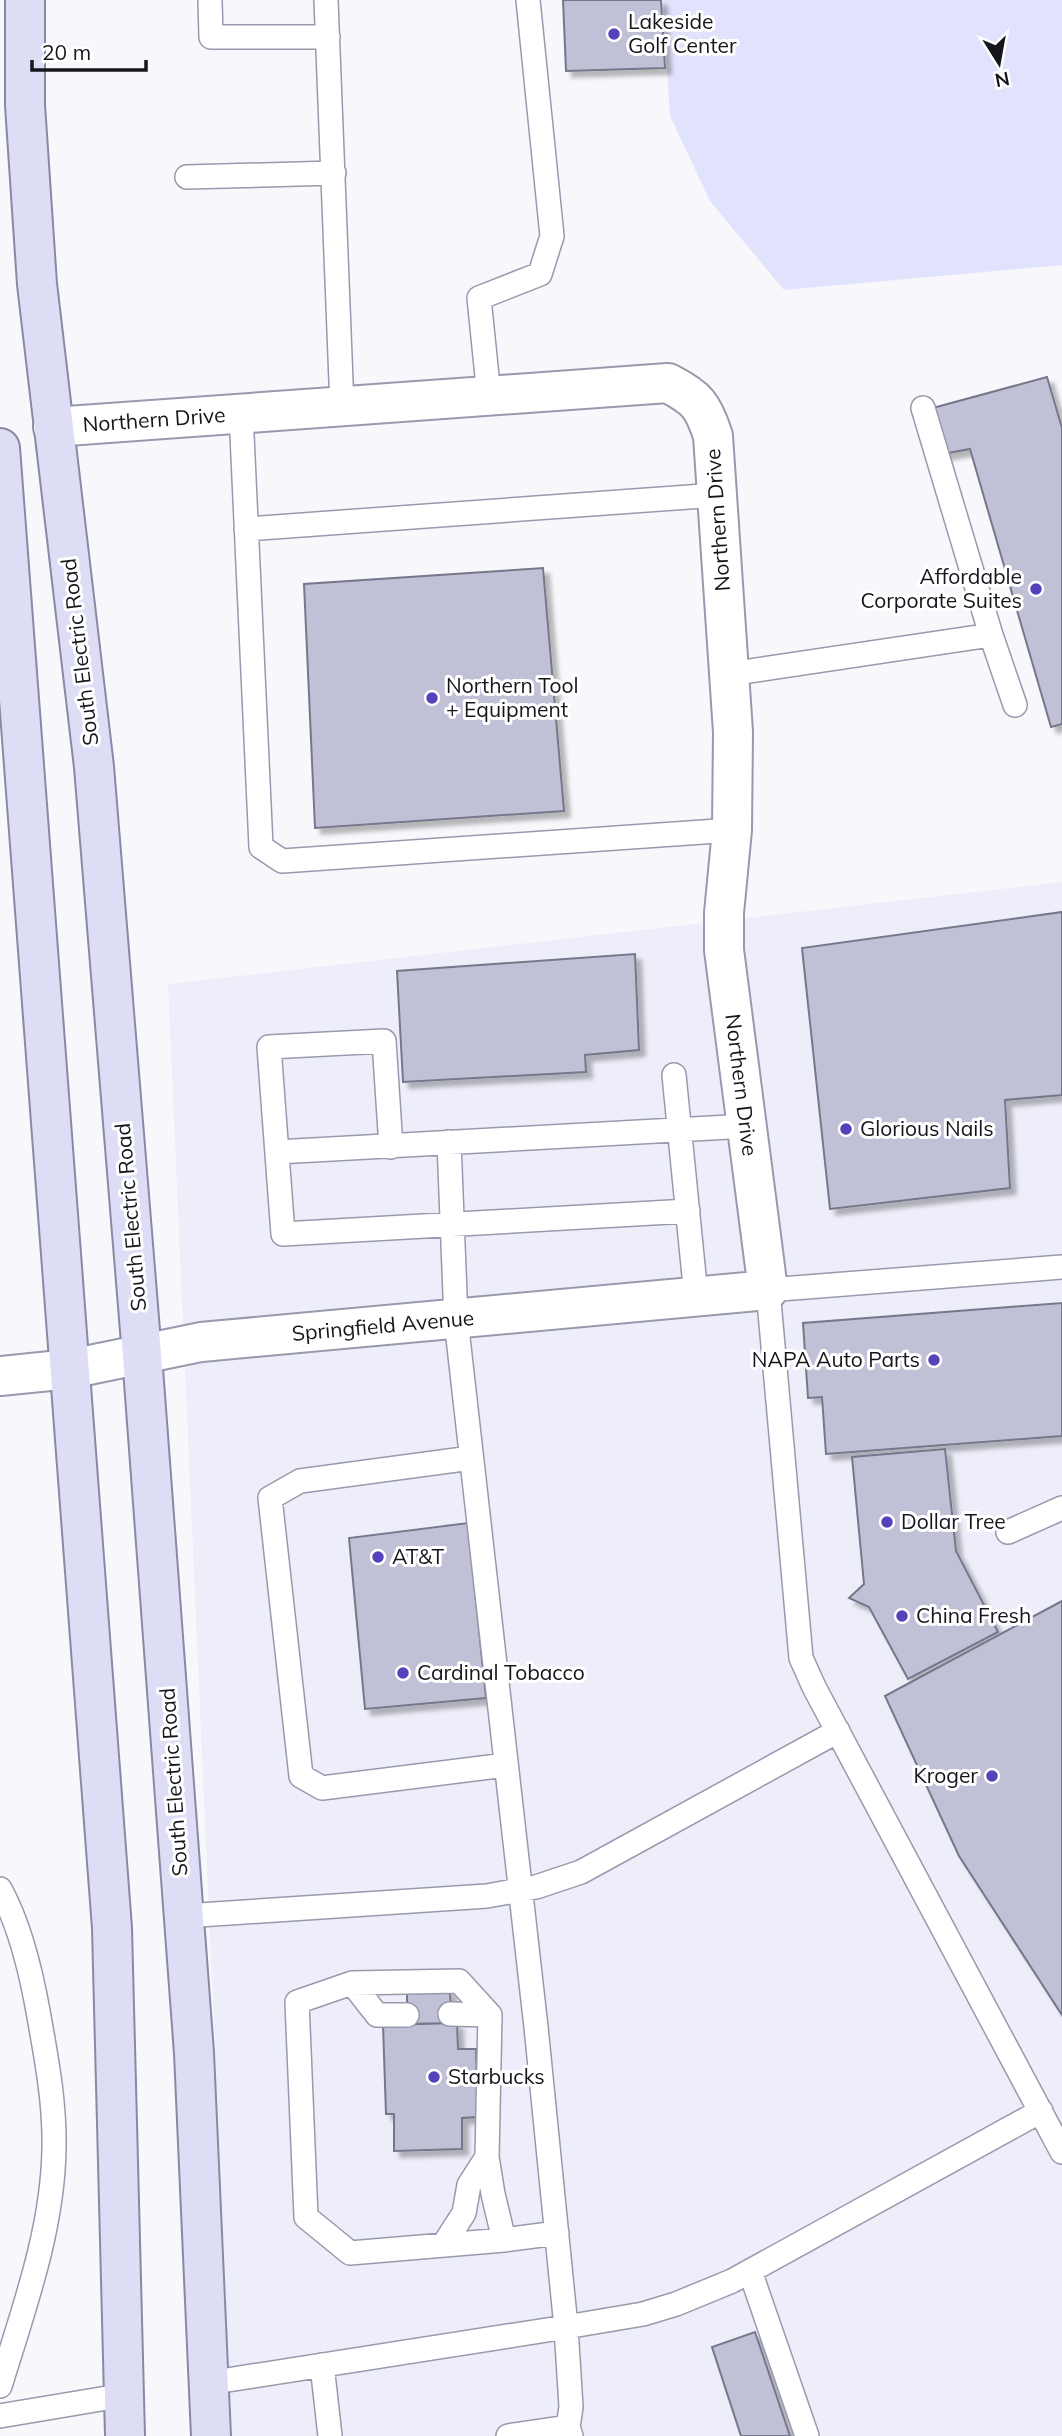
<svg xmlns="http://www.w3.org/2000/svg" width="1062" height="2436" font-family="Mulish,sans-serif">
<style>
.built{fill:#eeeefa}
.green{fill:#e1e2fb}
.building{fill:#c0c1d6;stroke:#76778a;stroke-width:2;filter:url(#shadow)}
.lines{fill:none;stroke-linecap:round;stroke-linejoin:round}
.lane-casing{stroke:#9899ad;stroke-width:26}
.street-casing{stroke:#9899ad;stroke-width:42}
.primary-casing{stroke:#8989a5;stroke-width:42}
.lane{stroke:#fff;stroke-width:23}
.street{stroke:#fff;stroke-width:38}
.primary{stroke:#dddef5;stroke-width:38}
.poi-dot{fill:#5542ba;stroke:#fff;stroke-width:2.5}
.labels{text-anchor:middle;stroke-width:6;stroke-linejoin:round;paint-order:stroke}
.poi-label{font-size:21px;fill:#15151c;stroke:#fff;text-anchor:start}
.street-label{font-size:21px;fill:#15151c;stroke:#fff}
</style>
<defs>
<filter id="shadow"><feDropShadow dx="6" dy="6" stdDeviation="2" flood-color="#0004"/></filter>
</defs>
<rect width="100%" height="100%" fill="#f8f8fc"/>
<path class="built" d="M 1062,882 L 1062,2436 L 232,2436 L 168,984 Z"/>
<path class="green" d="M 663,0 L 1062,0 L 1062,265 L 784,290 L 710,201 L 670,116 Z"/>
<path class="building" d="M 563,0 L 661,0 L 665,68 L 566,71 Z
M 1047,377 L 1062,428 L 1062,724 L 1051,727 L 970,449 L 943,454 L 929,409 Z
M 543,568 L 564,811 L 315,828 L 304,584 Z
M 1062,912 L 1062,1095 L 1005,1100 L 1010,1188 L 830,1209 L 802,948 Z
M 635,954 L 639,1050 L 585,1055 L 586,1072 L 403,1082 L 397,971 Z
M 1062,1303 L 1062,1436 L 826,1454 L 822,1397 L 808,1398 L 803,1323 Z
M 945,1449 L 956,1551 L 998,1632 L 908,1679 L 869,1607 L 849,1598 L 864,1584 L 852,1457 Z
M 468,1523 L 486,1698 L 365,1709 L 349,1538 Z
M 1062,1601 L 1062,2015 L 959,1856 L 885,1696 Z
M 407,1989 L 450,1989 L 451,2023 L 407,2024 Z
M 457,2023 L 458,2049 L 476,2049 L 478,2117 L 462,2118 L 462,2149 L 394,2151 L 394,2114 L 386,2114 L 383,2025 Z
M 755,2332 L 790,2436 L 741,2436 L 712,2347 Z"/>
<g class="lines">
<defs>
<path id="lane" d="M 210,0 L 211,37 L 328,37
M 326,0 L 342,407
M 187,177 L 334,173
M 489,396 L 479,298 L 540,274 L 552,236 L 528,0
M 241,413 L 261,847 L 282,861 L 732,830
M 246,529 L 717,495
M 991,635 L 1015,705
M 729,674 L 991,635 L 923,408
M 674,1075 L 696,1296
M 449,1142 L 456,1320 L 536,2027 L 566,2327 L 571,2407 L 568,2427 L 571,2436
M 391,1147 L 384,1041 L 269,1047 L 283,1234 L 688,1211
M 277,1152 L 747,1126
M 1062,1267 L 768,1290 L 801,1658 L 814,1687 L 1062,2152
M 471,1458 L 300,1481 L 270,1498 L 301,1776 L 322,1788 L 506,1765
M 1008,1532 L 1062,1508
M 0,1889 C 19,1923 31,1972 38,2011 C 46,2056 55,2102 54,2148 C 53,2229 24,2308 0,2386
M 184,1916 L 487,1896 L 536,1887 L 581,1872 L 838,1731
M 352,1983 L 377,2015 L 407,2015
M 450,2014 L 490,2015
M 504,2240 L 493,2194 L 487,2157 L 490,2015 L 459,1981 L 352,1983 L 297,2002 L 306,2217 L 350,2253 L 504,2240 L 557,2233
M 444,2244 L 464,2213 L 469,2185 L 487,2157
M 750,2271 L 807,2436
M 322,2365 L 330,2436
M 208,2383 L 566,2327 L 643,2314 L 676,2304 L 732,2281 L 1041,2111
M 0,2416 L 125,2395
M 508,2436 L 568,2427"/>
<path id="street" d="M 0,1376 L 70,1369 L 201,1342 L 768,1290 L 724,950 L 724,913 L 732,830 L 733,732 L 713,436 C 703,405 697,398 668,383 L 53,427"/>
<path id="primary" d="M 25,0 L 25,105 L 37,284 L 94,767 L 142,1355 L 194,2053 L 211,2436
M 0,448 L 112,1928 L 125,2436"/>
</defs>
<use href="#lane" class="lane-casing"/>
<use href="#street" class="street-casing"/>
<use href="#primary" class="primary-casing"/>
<use href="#lane" class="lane"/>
<use href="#street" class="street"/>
<use href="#primary" class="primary"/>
</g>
<g class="poi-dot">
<circle cx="614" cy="34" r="7"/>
<circle cx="1036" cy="589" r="7"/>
<circle cx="432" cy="698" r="7"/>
<circle cx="846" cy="1129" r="7"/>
<circle cx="934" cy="1360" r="7"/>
<circle cx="887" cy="1522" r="7"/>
<circle cx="378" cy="1557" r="7"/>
<circle cx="902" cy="1616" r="7"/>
<circle cx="403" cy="1673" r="7"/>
<circle cx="992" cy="1776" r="7"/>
<circle cx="434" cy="2077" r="7"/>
</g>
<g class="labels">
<g class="poi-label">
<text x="628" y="29">Lakeside<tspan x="628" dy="24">Golf Center</tspan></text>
<text x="1022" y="584" text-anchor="end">Affordable<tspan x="1022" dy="24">Corporate Suites</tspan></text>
<text x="446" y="693">Northern Tool<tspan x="446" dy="24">+ Equipment</tspan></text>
<text x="860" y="1136">Glorious Nails</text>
<text x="920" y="1367" text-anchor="end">NAPA Auto Parts</text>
<text x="901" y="1529">Dollar Tree</text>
<text x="392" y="1564">AT&amp;T</text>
<text x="916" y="1623">China Fresh</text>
<text x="417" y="1680">Cardinal Tobacco</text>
<text x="978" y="1783" text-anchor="end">Kroger</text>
<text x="448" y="2084">Starbucks</text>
</g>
<g class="street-label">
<text transform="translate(154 420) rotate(-4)" y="7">Northern Drive</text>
<text transform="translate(718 520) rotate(-94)" y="7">Northern Drive</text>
<text transform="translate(80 652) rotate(-97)" y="7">South Electric Road</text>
<text transform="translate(741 1085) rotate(83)" y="7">Northern Drive</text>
<text transform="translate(131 1217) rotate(-95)" y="7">South Electric Road</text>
<text transform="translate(383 1326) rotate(-5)" y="7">Springfield Avenue</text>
<text transform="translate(174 1782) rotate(-94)" y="7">South Electric Road</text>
</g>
</g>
<g transform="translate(999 63) rotate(169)" stroke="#ffffff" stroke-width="5" paint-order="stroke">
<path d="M0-5L12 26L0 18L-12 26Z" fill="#15151c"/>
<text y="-10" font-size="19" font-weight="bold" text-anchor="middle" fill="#15151c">N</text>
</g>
<path d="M32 60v10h114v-10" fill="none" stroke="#15151c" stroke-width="3.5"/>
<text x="42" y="60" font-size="21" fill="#15151c" stroke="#ffffff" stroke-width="5" paint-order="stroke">20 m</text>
</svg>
